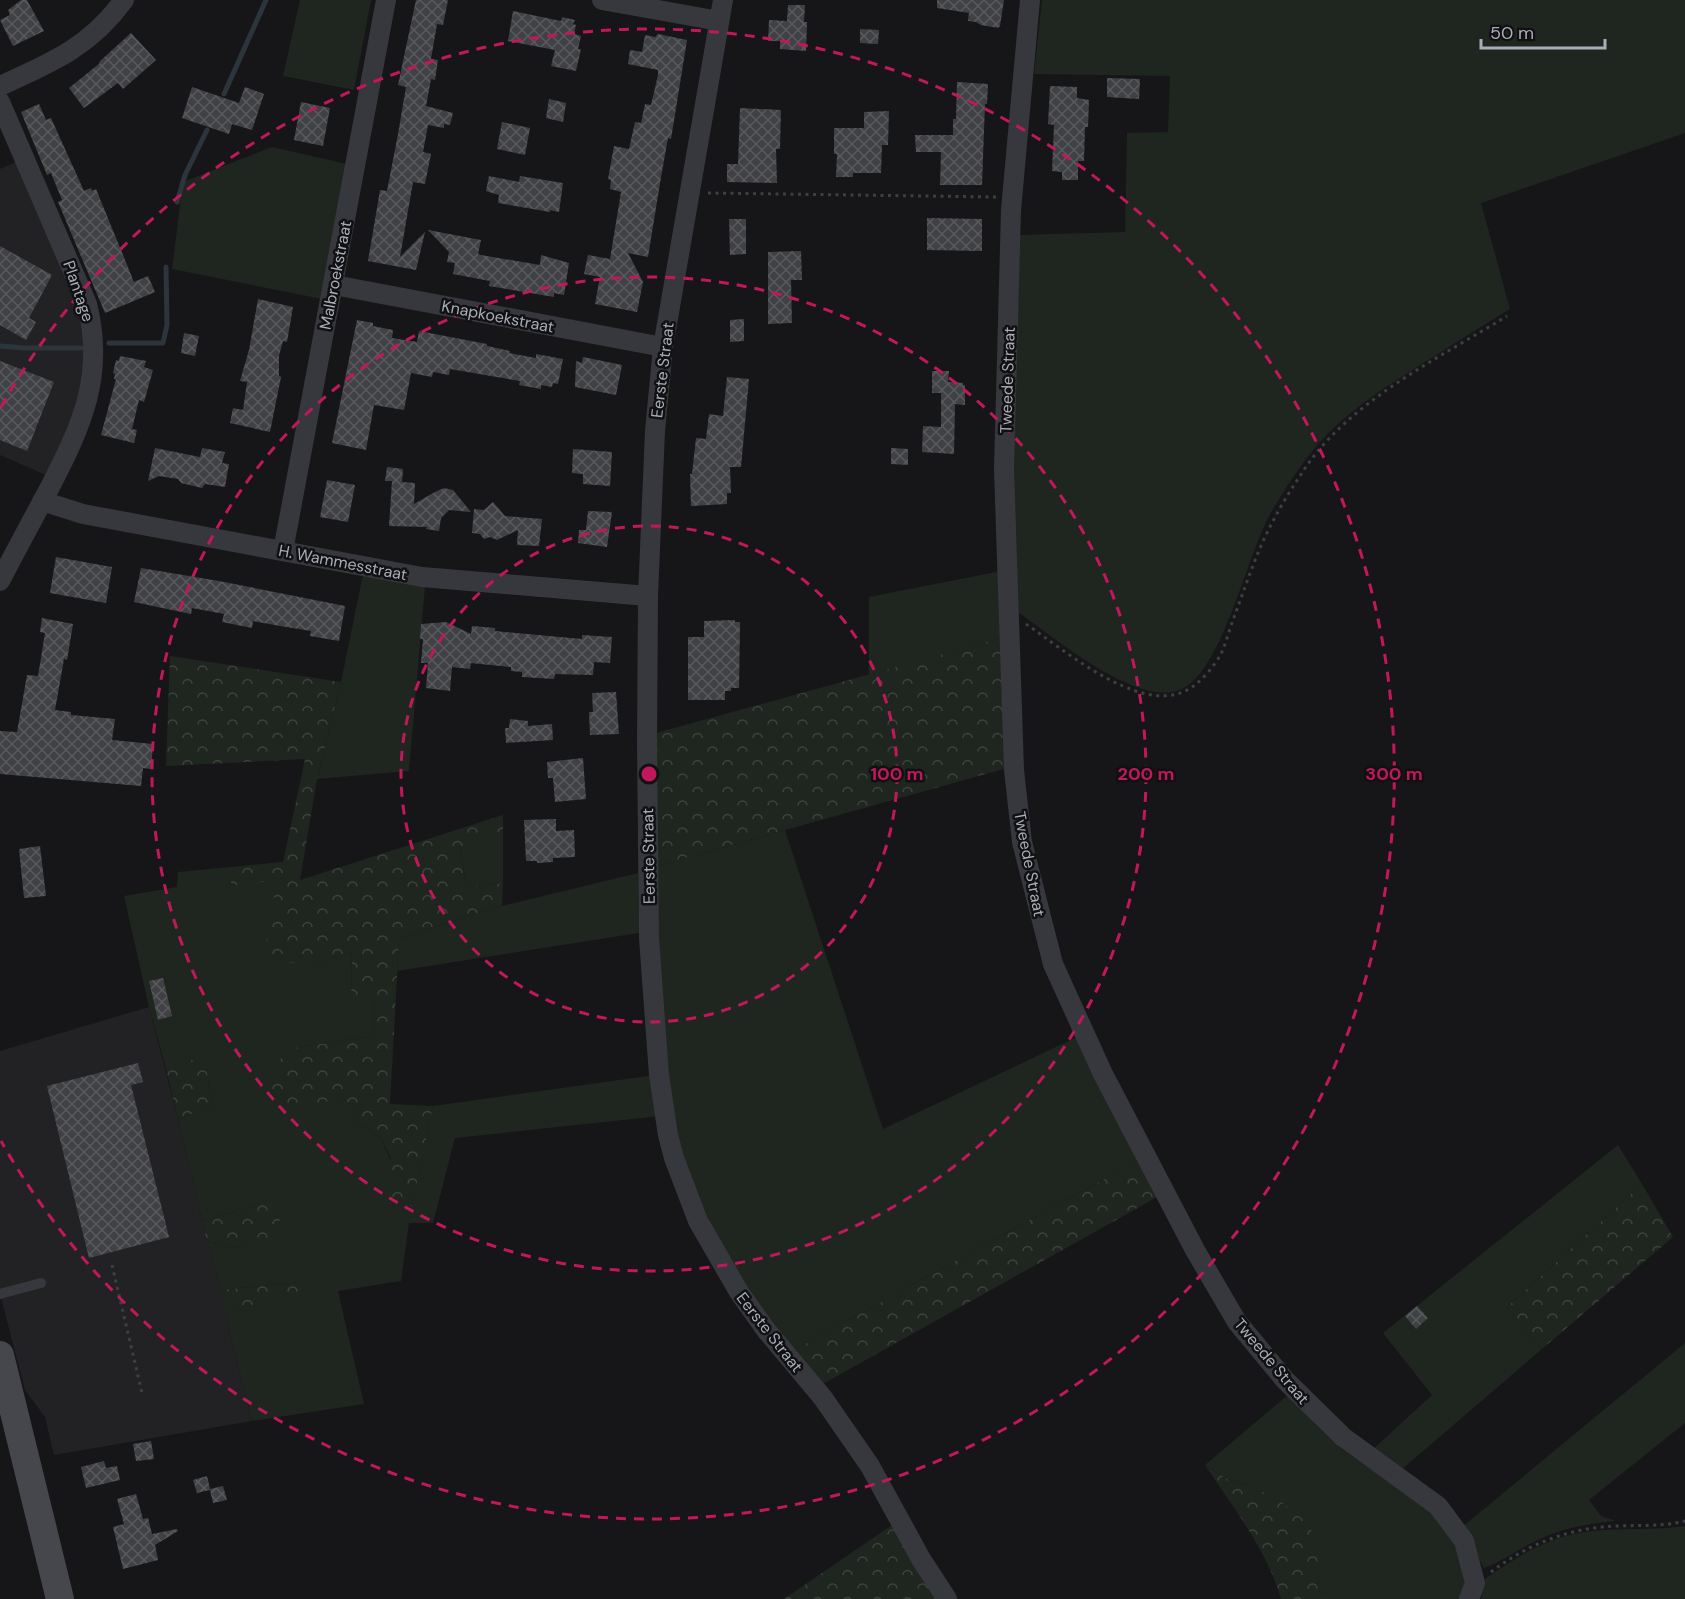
<svg xmlns="http://www.w3.org/2000/svg" width="1685" height="1599" font-family="'DM Sans',sans-serif">
<style>
.built{fill:#222225}
.green{fill:#1e261f}
.forest{fill:url(#forest-crowns)}
.lines{fill:none;stroke-linecap:round;stroke-linejoin:round}
.stream{stroke:#2c353c;stroke-width:5}
.building{fill:url(#building-cross-hatch)}
.path{stroke:#3d3f44;stroke-width:3;stroke-dasharray:3 4.5;stroke-linecap:butt}
.lane{stroke:#37383d;stroke-width:10}
.street{stroke:#37383d;stroke-width:20}
.secondary{stroke:#45474d;stroke-width:28}
.ring{fill:none;stroke:#c2185b;stroke-width:3;stroke-dasharray:10 8}
.labels{text-anchor:middle;stroke-width:5;stroke-linejoin:round;paint-order:stroke}
.street-label{font-size:16px;fill:#a8adb8;stroke:#111113}
.centre{fill:#c2185b;stroke:#111113;stroke-width:3}
.ring-label{font-size:18px;text-anchor:middle;font-weight:bold;fill:#c2185b;stroke:#111113;stroke-width:5;stroke-linejoin:round;paint-order:stroke}
</style>
<defs>
<pattern id="forest-crowns" width="20" height="18" patternUnits="userSpaceOnUse" patternTransform="scale(1.5)"><rect width="20" height="18" fill="#1e261f"/><path d="M2 6a3 3 0 1 1 6 0M12 15a3 3 0 1 1 6 0" fill="none" stroke="#3c433d"/></pattern>
<pattern id="building-cross-hatch" width="8" height="8" patternUnits="userSpaceOnUse" patternTransform="scale(1.5)"><rect width="8" height="8" fill="#404145"/><path d="M0 0l8 8M0 8l8-8" fill="none" stroke="#595a5e"/></pattern>
</defs>
<rect width="100%" height="100%" fill="#161618"/>
<path class="built" d="M 18,161 L 83,324 L 85,367 L 74,420 L 46,475 L 0,455 L 0,169 Z
M 149,1007 L 178,1119 L 207,1242 L 221,1289 L 304,1293 L 225,1313 L 252,1421 L 54,1455 L 45,1417 L 25,1390 L 0,1294 L 0,1051 Z"/>
<path class="green" d="M 300,0 L 371,0 L 354,90 L 283,76 Z
M 1042,0 L 1685,0 L 1685,133 L 1481,203 L 1510,309 C 1477,329 1446,349 1414,369 C 1381,390 1347,412 1321,441 C 1302,462 1286,487 1272,511 C 1247,552 1223,673 1180,690 C 1135,707 1050,634 1014,609 L 1013,473 L 1019,235 L 1125,232 L 1127,133 L 1168,132 L 1170,76 L 1034,74 Z
M 272,147 L 347,164 L 322,299 L 172,269 L 183,182 Z
M 1001,571 L 1004,637 L 869,675 L 869,597 Z
M 363,574 L 425,586 L 409,771 L 317,779 L 341,682 Z
M 503,830 L 503,883 L 466,887 L 460,846 Z
M 785,830 L 883,1129 L 1077,1037 L 1139,1160 L 792,1351 L 765,1316 L 723,1249 L 683,1173 L 671,1130 L 653,867 Z
M 231,867 L 231,886 L 277,879 L 311,964 L 352,952 L 351,999 L 375,999 L 374,1036 L 293,1048 L 325,1101 L 344,1099 L 353,1107 L 356,1122 L 380,1137 L 412,1205 L 433,1106 L 655,1075 L 661,1116 L 455,1138 L 433,1223 L 409,1223 L 401,1281 L 338,1291 L 364,1404 L 252,1421 L 225,1313 L 304,1292 L 300,1282 L 221,1290 L 207,1242 L 238,1248 L 285,1232 L 262,1203 L 202,1221 L 178,1119 L 213,1106 L 204,1057 L 166,1069 L 149,1007 L 124,896 L 177,887 L 178,872 Z
M 638,873 L 639,933 L 397,971 L 399,938 L 502,906 Z
M 1618,1145 L 1642,1184 L 1507,1307 L 1542,1349 L 1401,1470 L 1372,1450 L 1432,1395 L 1383,1333 Z
M 1685,1343 L 1685,1423 L 1589,1500 L 1601,1516 L 1616,1521 C 1585,1524 1557,1529 1530,1544 C 1514,1552 1500,1563 1484,1568 L 1462,1527 Z
M 1289,1394 C 1301,1408 1313,1423 1327,1436 C 1359,1466 1402,1485 1435,1515 C 1456,1535 1472,1571 1462,1599 L 1324,1599 L 1318,1588 L 1317,1568 L 1247,1484 L 1227,1479 L 1205,1465 Z
M 1685,1526 L 1685,1599 L 1481,1599 L 1485,1579 C 1508,1563 1535,1545 1562,1537 C 1602,1525 1644,1532 1685,1526 Z"/>
<path class="forest" d="M 1004,637 L 1007,768 L 653,867 L 653,734 Z
M 170,656 L 341,682 L 317,779 L 300,880 L 503,815 L 503,830 L 460,847 L 466,887 L 503,883 L 502,906 L 399,938 L 390,1104 L 433,1106 L 412,1206 L 392,1203 L 391,1158 L 380,1137 L 356,1122 L 353,1107 L 344,1099 L 296,1106 L 275,1100 L 266,1086 L 270,1068 L 293,1048 L 374,1036 L 375,1000 L 351,999 L 352,952 L 311,964 L 263,961 L 277,880 L 231,886 L 231,867 L 283,862 L 305,759 L 166,766 Z
M 204,1056 L 213,1106 L 178,1119 L 166,1069 Z
M 1139,1160 L 1159,1196 L 821,1385 L 792,1351 Z
M 1642,1184 L 1673,1237 L 1542,1349 L 1507,1307 Z
M 262,1203 L 275,1208 L 285,1233 L 238,1248 L 207,1242 L 202,1221 Z
M 301,1282 L 304,1293 L 225,1313 L 221,1290 Z
M 1205,1465 L 1227,1479 L 1247,1484 L 1280,1501 L 1305,1521 L 1317,1539 L 1318,1588 L 1324,1599 L 1281,1599 C 1267,1550 1233,1507 1205,1465 Z
M 892,1525 L 938,1599 L 784,1599 Z"/>
<g class="lines">
<path class="stream" d="M 224,94 L 266,0
M 177,202 L 185,175 L 207,130
M 109,343 L 163,343 L 167,325 L 166,267
M 0,346 L 24,348 L 81,348"/>
</g>
<path class="building" d="M 21,0 L 27,0 L 44,31 L 13,46 L 0,20 L 10,15 L 8,10 Z
M 416,0 L 448,0 L 443,25 L 437,24 L 431,59 L 438,60 L 435,80 L 431,79 L 426,106 L 453,113 L 450,125 L 444,124 L 444,128 L 428,125 L 423,152 L 431,154 L 425,184 L 413,182 L 400,257 L 425,232 L 416,270 L 368,261 L 380,190 L 387,191 L 398,134 L 406,87 L 398,85 Z
M 937,0 L 1004,0 L 1000,26 L 998,28 L 981,25 L 976,22 L 968,21 L 969,13 L 937,8 Z
M 788,5 L 805,5 L 804,22 L 807,22 L 806,51 L 780,49 L 780,41 L 768,41 L 769,20 L 787,21 Z
M 513,11 L 561,21 L 562,17 L 575,20 L 573,24 L 576,25 L 574,34 L 581,36 L 578,49 L 581,49 L 576,71 L 551,66 L 555,50 L 508,41 Z
M 860,29 L 879,30 L 878,44 L 860,43 Z
M 131,33 L 156,60 L 123,89 L 118,83 L 84,108 L 69,88 L 100,63 L 99,62 Z
M 658,34 L 687,40 L 671,139 L 668,138 L 661,177 L 648,257 L 628,253 L 643,282 L 637,312 L 595,304 L 600,277 L 584,274 L 588,255 L 610,259 L 621,192 L 610,189 L 611,180 L 608,179 L 614,146 L 629,149 L 635,122 L 641,123 L 645,104 L 651,105 L 658,75 L 658,70 L 628,64 L 630,50 L 642,52 L 645,35 L 655,37 Z
M 1107,78 L 1140,79 L 1139,99 L 1107,97 Z
M 957,82 L 988,84 L 987,104 L 985,104 L 982,185 L 940,185 L 941,152 L 916,152 L 915,135 L 953,135 L 953,119 L 956,119 Z
M 1050,86 L 1077,87 L 1077,98 L 1089,100 L 1088,127 L 1085,127 L 1084,161 L 1078,161 L 1078,180 L 1062,180 L 1062,172 L 1052,171 L 1054,125 L 1048,124 Z
M 192,87 L 239,103 L 245,87 L 264,94 L 252,130 L 232,124 L 229,134 L 182,118 Z
M 549,99 L 566,103 L 563,122 L 546,118 Z
M 301,102 L 330,108 L 323,146 L 294,140 Z
M 39,104 L 46,120 L 51,118 L 84,191 L 91,188 L 92,191 L 96,189 L 134,282 L 148,276 L 155,292 L 105,313 L 58,202 L 62,200 L 51,173 L 47,175 L 21,112 Z
M 740,108 L 781,110 L 780,149 L 776,149 L 777,183 L 727,182 L 727,164 L 738,164 Z
M 889,111 L 888,145 L 882,145 L 881,173 L 853,173 L 853,177 L 836,177 L 837,154 L 834,154 L 834,128 L 864,128 L 864,112 Z
M 502,122 L 530,128 L 525,155 L 497,149 Z
M 489,176 L 519,182 L 520,176 L 563,183 L 559,212 L 550,210 L 550,212 L 498,203 L 499,195 L 486,191 Z
M 927,218 L 982,219 L 982,251 L 927,250 Z
M 729,219 L 746,219 L 746,254 L 730,255 Z
M 428,230 L 481,240 L 478,254 L 481,255 L 540,265 L 541,255 L 569,263 L 564,295 L 554,293 L 554,297 L 489,286 L 490,281 L 453,274 L 455,263 L 447,262 L 449,252 Z
M 0,246 L 52,275 L 29,318 L 36,322 L 26,340 L 0,325 Z
M 801,251 L 802,280 L 791,280 L 792,323 L 768,324 L 768,252 Z
M 258,299 L 293,307 L 287,342 L 283,341 L 279,356 L 279,376 L 281,377 L 270,432 L 230,423 L 233,408 L 243,410 L 247,382 L 240,381 L 249,350 Z
M 744,319 L 744,341 L 730,342 L 730,320 Z
M 357,320 L 373,323 L 373,326 L 393,330 L 392,338 L 417,342 L 419,331 L 487,344 L 487,346 L 510,351 L 509,353 L 536,358 L 536,354 L 563,359 L 558,384 L 553,383 L 552,387 L 541,385 L 541,389 L 519,385 L 520,381 L 450,369 L 449,375 L 433,372 L 432,377 L 411,373 L 404,410 L 374,405 L 366,450 L 332,443 Z
M 184,333 L 199,336 L 195,356 L 181,353 Z
M 120,356 L 146,361 L 144,367 L 153,370 L 144,402 L 139,400 L 132,429 L 137,430 L 134,443 L 101,435 L 116,379 L 114,379 L 115,374 L 113,373 L 116,360 L 119,361 Z
M 583,357 L 622,365 L 616,395 L 575,387 L 576,361 L 582,363 Z
M 0,361 L 54,382 L 27,451 L 0,440 Z
M 932,371 L 949,371 L 948,382 L 963,383 L 963,385 L 965,385 L 965,405 L 955,404 L 954,454 L 922,452 L 923,426 L 941,427 L 941,393 L 932,393 Z
M 727,377 L 749,379 L 741,467 L 730,467 L 731,493 L 727,493 L 727,504 L 691,506 L 690,474 L 692,474 L 696,438 L 706,439 L 709,414 L 723,416 Z
M 155,448 L 200,457 L 202,448 L 225,452 L 222,463 L 229,464 L 225,487 L 205,484 L 202,488 L 181,483 L 178,479 L 159,476 L 148,481 Z
M 891,448 L 908,449 L 908,465 L 891,464 Z
M 573,449 L 612,452 L 610,486 L 583,484 L 583,474 L 572,473 Z
M 387,467 L 403,469 L 402,482 L 415,483 L 414,504 L 435,492 L 444,488 L 453,490 L 471,512 L 449,510 L 441,518 L 439,531 L 426,529 L 427,527 L 389,526 L 392,481 L 385,481 Z
M 327,480 L 355,485 L 348,522 L 320,517 Z
M 493,502 L 505,516 L 542,519 L 539,546 L 517,545 L 518,530 L 497,540 L 490,537 L 484,539 L 480,534 L 472,533 L 474,509 L 484,510 Z
M 588,511 L 612,512 L 607,547 L 578,543 L 579,530 L 586,530 Z
M 56,557 L 112,567 L 106,603 L 50,593 Z
M 141,568 L 219,581 L 345,606 L 339,641 L 310,636 L 311,631 L 280,626 L 253,621 L 252,628 L 222,622 L 224,614 L 192,608 L 191,614 L 134,602 Z
M 42,618 L 73,624 L 67,660 L 64,659 L 55,710 L 71,712 L 71,715 L 115,719 L 112,740 L 153,744 L 151,769 L 143,768 L 141,786 L 0,774 L 0,731 L 17,732 L 27,675 L 38,676 L 45,633 L 40,632 Z
M 735,620 L 735,622 L 740,622 L 739,688 L 731,688 L 731,691 L 725,691 L 725,700 L 688,700 L 688,637 L 704,637 L 704,621 Z
M 446,622 L 471,634 L 472,626 L 495,628 L 495,631 L 582,639 L 582,635 L 612,637 L 610,663 L 594,662 L 593,675 L 555,674 L 554,679 L 522,677 L 522,672 L 511,671 L 511,667 L 471,663 L 470,669 L 452,667 L 450,691 L 426,688 L 428,663 L 421,663 L 423,639 L 420,639 L 421,624 Z
M 616,692 L 619,734 L 590,735 L 589,712 L 593,712 L 592,693 Z
M 510,719 L 528,721 L 528,726 L 552,724 L 553,740 L 506,743 L 505,728 L 509,728 Z
M 583,758 L 586,799 L 555,802 L 553,778 L 548,778 L 547,762 Z
M 556,819 L 556,831 L 574,830 L 575,857 L 553,858 L 553,862 L 537,863 L 537,861 L 526,861 L 524,820 Z
M 40,846 L 46,896 L 24,898 L 19,849 Z
M 163,978 L 172,1016 L 158,1020 L 149,981 Z
M 138,1063 L 143,1082 L 131,1085 L 169,1237 L 89,1258 L 47,1086 Z
M 1417,1306 L 1428,1318 L 1416,1329 L 1405,1316 Z
M 151,1441 L 154,1459 L 136,1461 L 133,1444 Z
M 104,1461 L 106,1468 L 117,1466 L 120,1480 L 86,1488 L 81,1467 Z
M 207,1476 L 210,1489 L 223,1486 L 227,1500 L 213,1503 L 210,1490 L 197,1493 L 193,1480 Z
M 136,1494 L 143,1519 L 148,1518 L 152,1534 L 177,1529 L 178,1531 L 155,1545 L 158,1560 L 123,1569 L 113,1527 L 124,1524 L 117,1499 Z"/>
<g class="lines">
<path class="path" d="M 708,193 L 996,197
M 1026,624 C 1063,649 1136,712 1183,692 C 1198,686 1213,668 1221,654 C 1226,643 1229,631 1233,620 C 1245,588 1256,553 1272,523 C 1280,507 1290,491 1300,476 C 1345,403 1436,360 1507,316
M 112,1265 L 142,1393
M 1491,1572 C 1524,1547 1561,1531 1602,1527 C 1629,1524 1658,1528 1685,1521"/>
<path class="lane" d="M 0,1294 L 41,1283"/>
<path class="street" d="M 602,0 L 719,21
M 723,0 L 663,347 L 655,431 L 648,596 L 647,741 L 649,938 L 659,1075 L 668,1135 L 674,1158 L 698,1221 L 739,1292 L 766,1330 L 823,1398 L 870,1466 L 921,1559 L 947,1599
M 1030,0 L 1011,210 L 1004,469 L 1014,770 L 1022,842 L 1053,964 L 1103,1074 L 1195,1250 L 1237,1322 L 1285,1380 L 1343,1437 L 1438,1506 L 1464,1541 L 1475,1583 L 1469,1599
M 0,86 C 51,63 90,47 124,0
M 0,102 L 87,304 C 105,375 82,425 50,487 C 33,519 16,550 0,581
M 334,285 L 663,347
M 42,501 L 83,514 L 422,577 L 648,596
M 283,551 L 386,0"/>
<path class="secondary" d="M 0,1355 L 60,1599"/>
</g>
<g class="ring">
<circle cx="649" cy="774" r="248"/>
<circle cx="649" cy="774" r="497"/>
<path d="M1 407A745 745 0 1 1 1 1141"/>
</g>
<g class="labels">
<g class="street-label">
<text transform="translate(335 275) rotate(-79)" y="6">Malbroekstraat</text>
<text transform="translate(79 291) rotate(71)" y="6">Plantage</text>
<text transform="translate(498 316) rotate(11)" y="6">Knapkoekstraat</text>
<text transform="translate(662 370) rotate(-83)" y="6">Eerste Straat</text>
<text transform="translate(1007 380) rotate(-88)" y="6">Tweede Straat</text>
<text transform="translate(343 562) rotate(11)" y="6">H. Wammesstraat</text>
<text transform="translate(648 856) rotate(-91)" y="6">Eerste Straat</text>
<text transform="translate(1030 864) rotate(79)" y="6">Tweede Straat</text>
<text transform="translate(770 1332) rotate(52)" y="6">Eerste Straat</text>
<text transform="translate(1272 1361) rotate(50)" y="6">Tweede Straat</text>
</g>
</g>
<circle cx="649" cy="774" r="9" class="centre"/>
<g class="ring-label">
<text x="897" y="780">100 m</text>
<text x="1146" y="780">200 m</text>
<text x="1394" y="780">300 m</text>
</g>
<path d="M1481 39v9h124v-9" fill="none" stroke="#a8adb8" stroke-width="3"/>
<text x="1490" y="39" font-size="18" fill="#a8adb8" stroke="#111113" stroke-width="4.5" paint-order="stroke">50 m</text>
</svg>
